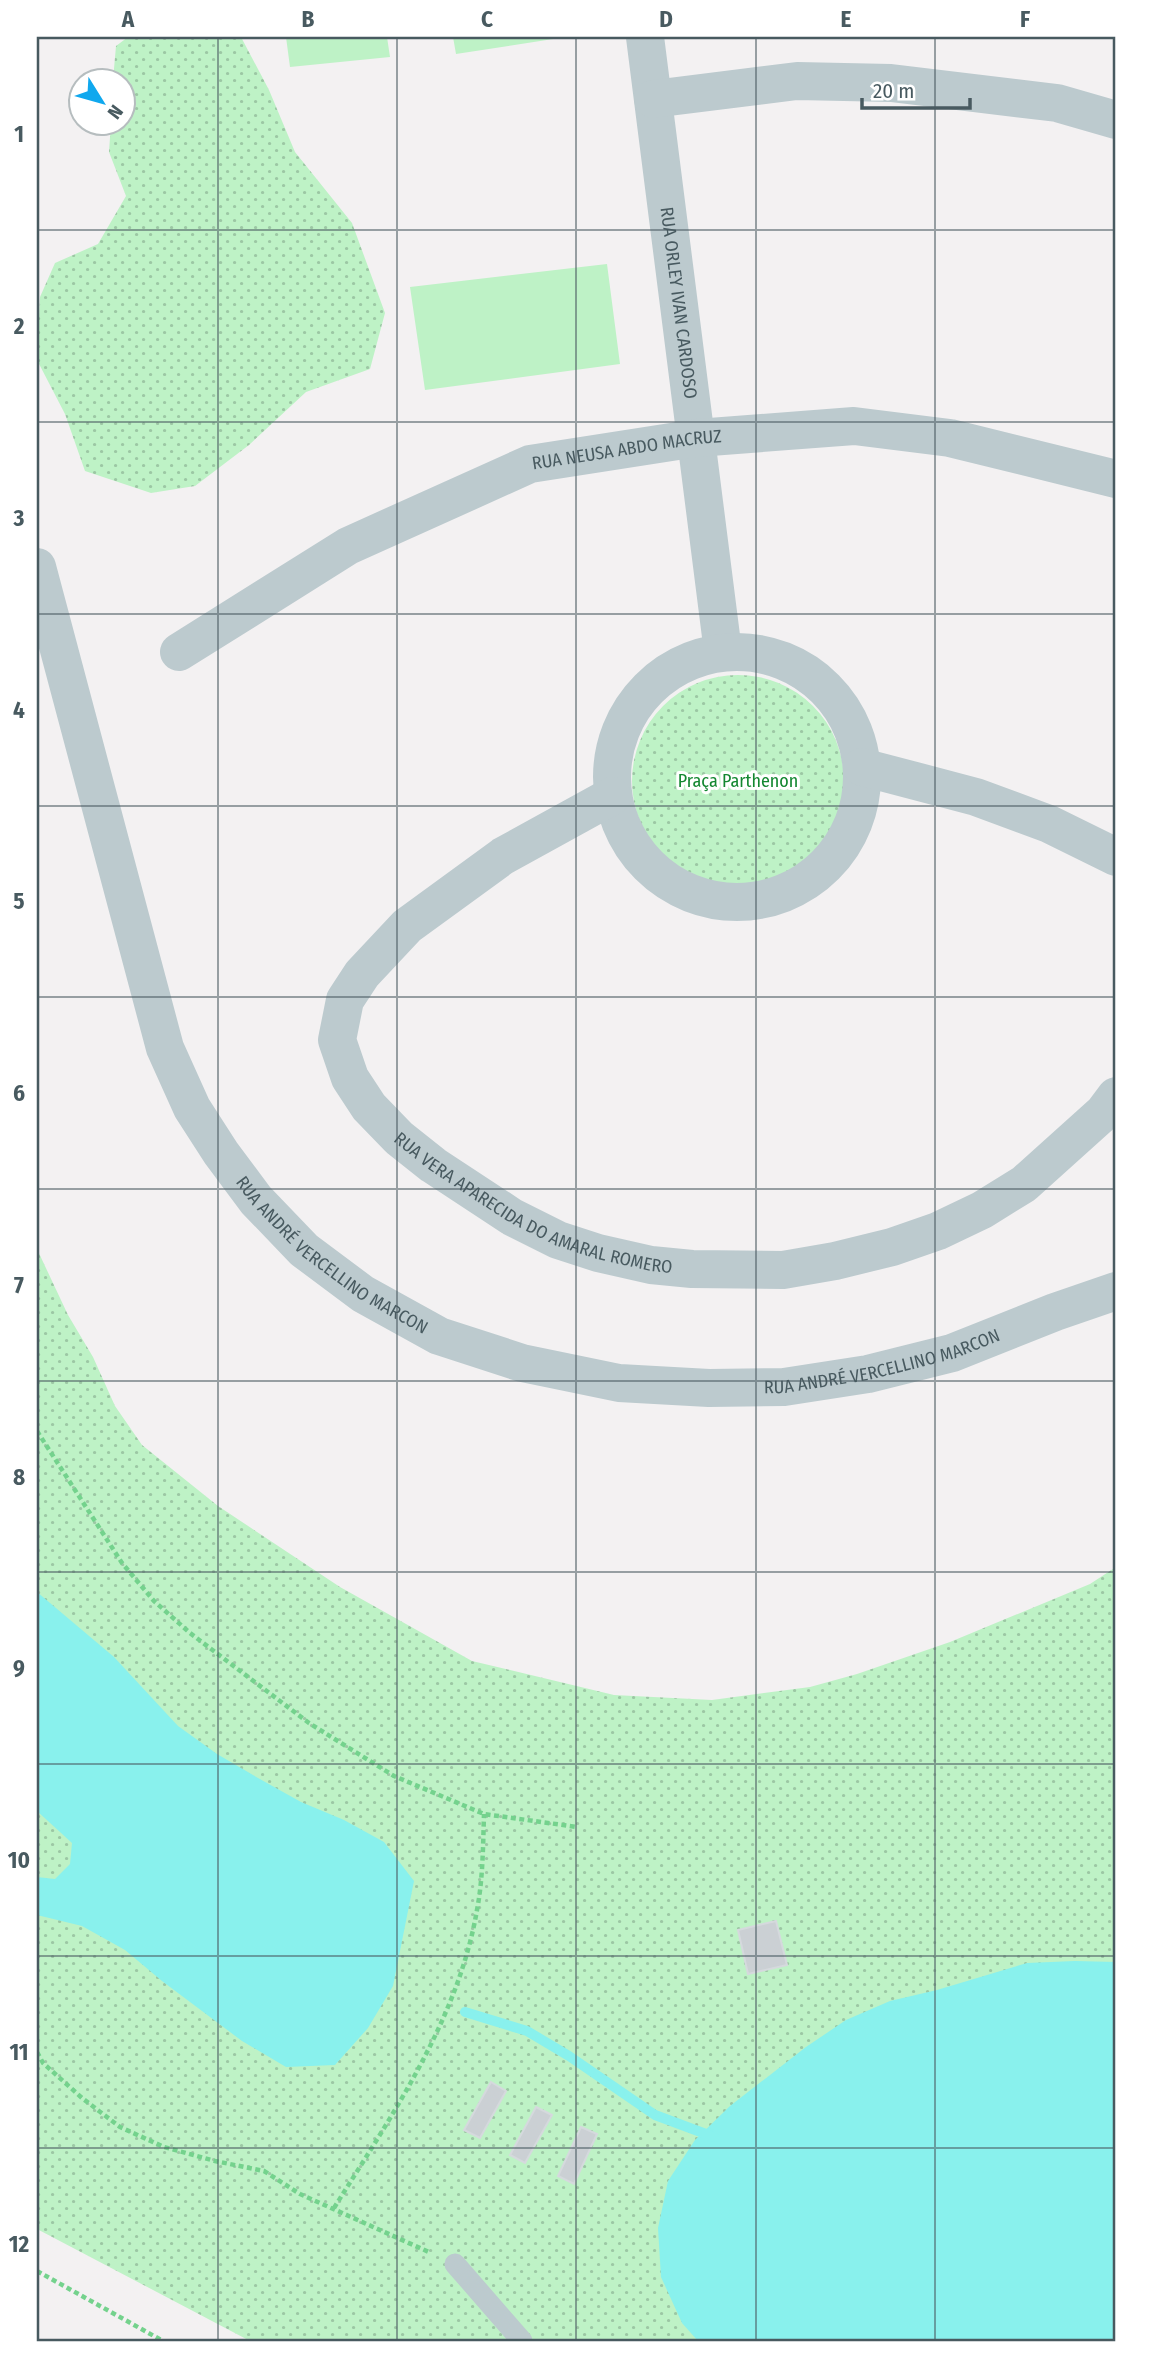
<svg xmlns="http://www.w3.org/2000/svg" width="1153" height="2378" font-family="'Fira Sans Condensed',sans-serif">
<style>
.green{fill:#bef2c6}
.park{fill:url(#park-dots)}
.water{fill:#89f1ed}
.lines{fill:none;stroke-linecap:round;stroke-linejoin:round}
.stream{stroke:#89f1ed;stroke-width:10}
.building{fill:#cbd0d4;stroke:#d5d9dd;stroke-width:2}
.path{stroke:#74d28d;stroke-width:4.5;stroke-dasharray:5 3.5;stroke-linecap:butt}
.service{stroke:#bccace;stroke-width:21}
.minor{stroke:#bccace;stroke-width:38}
.grid{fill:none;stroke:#485a60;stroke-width:2;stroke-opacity:0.55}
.labels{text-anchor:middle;stroke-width:6;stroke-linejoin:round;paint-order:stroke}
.street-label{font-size:18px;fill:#485a60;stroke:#fff}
.park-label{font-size:18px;fill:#138730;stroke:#fff}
.neatline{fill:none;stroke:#485a60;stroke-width:2.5}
.grid-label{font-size:23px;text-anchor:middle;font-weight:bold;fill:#485a60}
</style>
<defs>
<pattern id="park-dots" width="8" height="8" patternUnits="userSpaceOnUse" patternTransform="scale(1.75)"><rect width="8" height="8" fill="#bef2c6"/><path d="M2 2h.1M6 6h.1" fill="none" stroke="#9cc7a4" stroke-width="1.8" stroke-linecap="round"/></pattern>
</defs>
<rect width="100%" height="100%" fill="#f3f1f2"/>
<path class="green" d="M 286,37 L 387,37 L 390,57 L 290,67 Z
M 453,37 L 566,37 L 456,54 Z
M 607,264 L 620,364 L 425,390 L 410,287 Z"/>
<path class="park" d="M 128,37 L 241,37 L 269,90 L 295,152 L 352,223 L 385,313 L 370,369 L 306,392 L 249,445 L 195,486 L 151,493 L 85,471 L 65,414 L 37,360 L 40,297 L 55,263 L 98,244 L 126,196 L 109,152 L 111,123 L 122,122 L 122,80 L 113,80 L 116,46 Z
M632 781a106 106 0 1 1 212 0a106 106 0 1 1-212 0Z
M 37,1249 L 68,1315 L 93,1357 L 115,1406 L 142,1445 L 218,1506 L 340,1587 L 472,1661 L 614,1695 L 712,1700 L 810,1687 L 857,1674 L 950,1642 L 1090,1584 L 1116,1567 L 1116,2341 L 250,2341 L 37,2229 Z"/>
<path class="water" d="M 37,1592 L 114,1657 L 178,1726 L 217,1754 L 258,1778 L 301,1802 L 344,1820 L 384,1842 L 414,1881 L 393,1986 L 368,2028 L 335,2065 L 286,2067 L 242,2041 L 162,1981 L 125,1950 L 82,1926 L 37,1915 L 37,1877 L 55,1879 L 70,1864 L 72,1843 L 37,1811 Z
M 1075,1961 L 1116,1962 L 1116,2341 L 698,2341 L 682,2323 L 661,2277 L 658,2228 L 668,2181 L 695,2140 L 730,2106 L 806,2047 L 846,2020 L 890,2001 L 937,1990 L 1027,1963 Z"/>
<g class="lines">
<path class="stream" d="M 465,2012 L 527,2031 L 569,2056 L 655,2115 L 714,2137"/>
</g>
<path class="building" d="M 776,1921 L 787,1965 L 748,1974 L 738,1930 Z
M 491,2082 L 506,2091 L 480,2138 L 464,2130 Z
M 536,2107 L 552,2115 L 525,2163 L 510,2155 Z
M 581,2127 L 597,2134 L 574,2184 L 558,2176 Z"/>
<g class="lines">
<path class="path" d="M 37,1431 L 122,1563 L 154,1601 L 190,1633 L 309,1723 L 394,1776 L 484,1814 L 577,1827
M 37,2052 L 43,2063 L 82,2098 L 120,2127 L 164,2147 L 215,2161 L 264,2171 L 300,2194 L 431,2253
M 334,2208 C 392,2115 458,2020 477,1910 C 483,1879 483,1846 484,1814
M 37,2271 L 163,2341"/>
<path class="service" d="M 455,2264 L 522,2341"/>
<g class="minor">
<path id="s1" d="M 645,37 L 723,652"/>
<path d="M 653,99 L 797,81 L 891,83 L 1057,103 L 1116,120"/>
<path id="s2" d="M 37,567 L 165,1048 L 192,1108 L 221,1153 L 256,1200 L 304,1250 L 363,1294 L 439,1336 L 522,1363 L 619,1383 L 709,1388 L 784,1387 L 868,1374 L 952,1353 L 1055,1312 L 1116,1291"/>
<circle cx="737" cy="777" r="125"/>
<path id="s3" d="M 179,652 L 348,546 L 530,464 L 697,438 L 854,426 L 950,438 L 1116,479"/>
<path d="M 862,767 L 976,797 L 1049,824 L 1116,857"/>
<path id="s4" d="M 612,796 L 503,856 L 407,926 L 362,974 L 345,1000 L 337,1040 L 350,1078 L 369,1107 L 399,1138 L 433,1165 L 512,1217 L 558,1240 L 598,1253 L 651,1265 L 692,1269 L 783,1270 L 835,1261 L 892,1247 L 938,1231 L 982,1210 L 1024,1184 L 1104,1112 L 1116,1096"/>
</g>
</g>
<path class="grid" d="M 218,37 L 218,2341M 397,37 L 397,2341M 576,37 L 576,2341M 756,37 L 756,2341M 935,37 L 935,2341M 37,230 L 1116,230M 37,422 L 1116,422M 37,614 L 1116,614M 37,806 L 1116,806M 37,997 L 1116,997M 37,1189 L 1116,1189M 37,1381 L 1116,1381M 37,1572 L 1116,1572M 37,1764 L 1116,1764M 37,1956 L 1116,1956M 37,2148 L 1116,2148"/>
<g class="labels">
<g class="street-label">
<text dy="6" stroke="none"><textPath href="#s1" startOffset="268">RUA ORLEY IVAN CARDOSO</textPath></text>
<text dy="6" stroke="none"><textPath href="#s3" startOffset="497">RUA NEUSA ABDO MACRUZ</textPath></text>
<text dy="6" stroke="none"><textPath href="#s4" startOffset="651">RUA VERA APARECIDA DO AMARAL ROMERO</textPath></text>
<text dy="6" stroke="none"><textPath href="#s2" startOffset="770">RUA ANDRÉ VERCELLINO MARCON</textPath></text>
<text dy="6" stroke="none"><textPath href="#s2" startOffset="1358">RUA ANDRÉ VERCELLINO MARCON</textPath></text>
</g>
<g class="park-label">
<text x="738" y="787">Praça Parthenon</text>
</g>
</g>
<rect width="1153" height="2378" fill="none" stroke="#ffffff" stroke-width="77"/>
<g transform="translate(102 102) rotate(127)"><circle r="33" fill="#ffffff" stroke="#b6bdbf" stroke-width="2"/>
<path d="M0-5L12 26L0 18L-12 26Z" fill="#10a8ee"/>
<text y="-10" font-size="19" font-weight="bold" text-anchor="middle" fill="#485a60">N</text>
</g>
<path d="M862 98v10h108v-10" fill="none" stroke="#485a60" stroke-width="3.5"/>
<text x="873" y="98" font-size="21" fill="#485a60" stroke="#ffffff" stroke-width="5" paint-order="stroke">20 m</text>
<rect x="38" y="38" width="1076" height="2302" class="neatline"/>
<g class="grid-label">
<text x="128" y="27">A</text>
<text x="308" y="27">B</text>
<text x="487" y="27">C</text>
<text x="666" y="27">D</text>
<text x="846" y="27">E</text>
<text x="1025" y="27">F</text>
<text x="19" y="142">1</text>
<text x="19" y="334">2</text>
<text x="19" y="526">3</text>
<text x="19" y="718">4</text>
<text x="19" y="909">5</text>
<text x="19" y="1101">6</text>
<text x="19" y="1293">7</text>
<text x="19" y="1485">8</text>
<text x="19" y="1676">9</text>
<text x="19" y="1868">10</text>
<text x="19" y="2060">11</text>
<text x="19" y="2252">12</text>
</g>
</svg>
